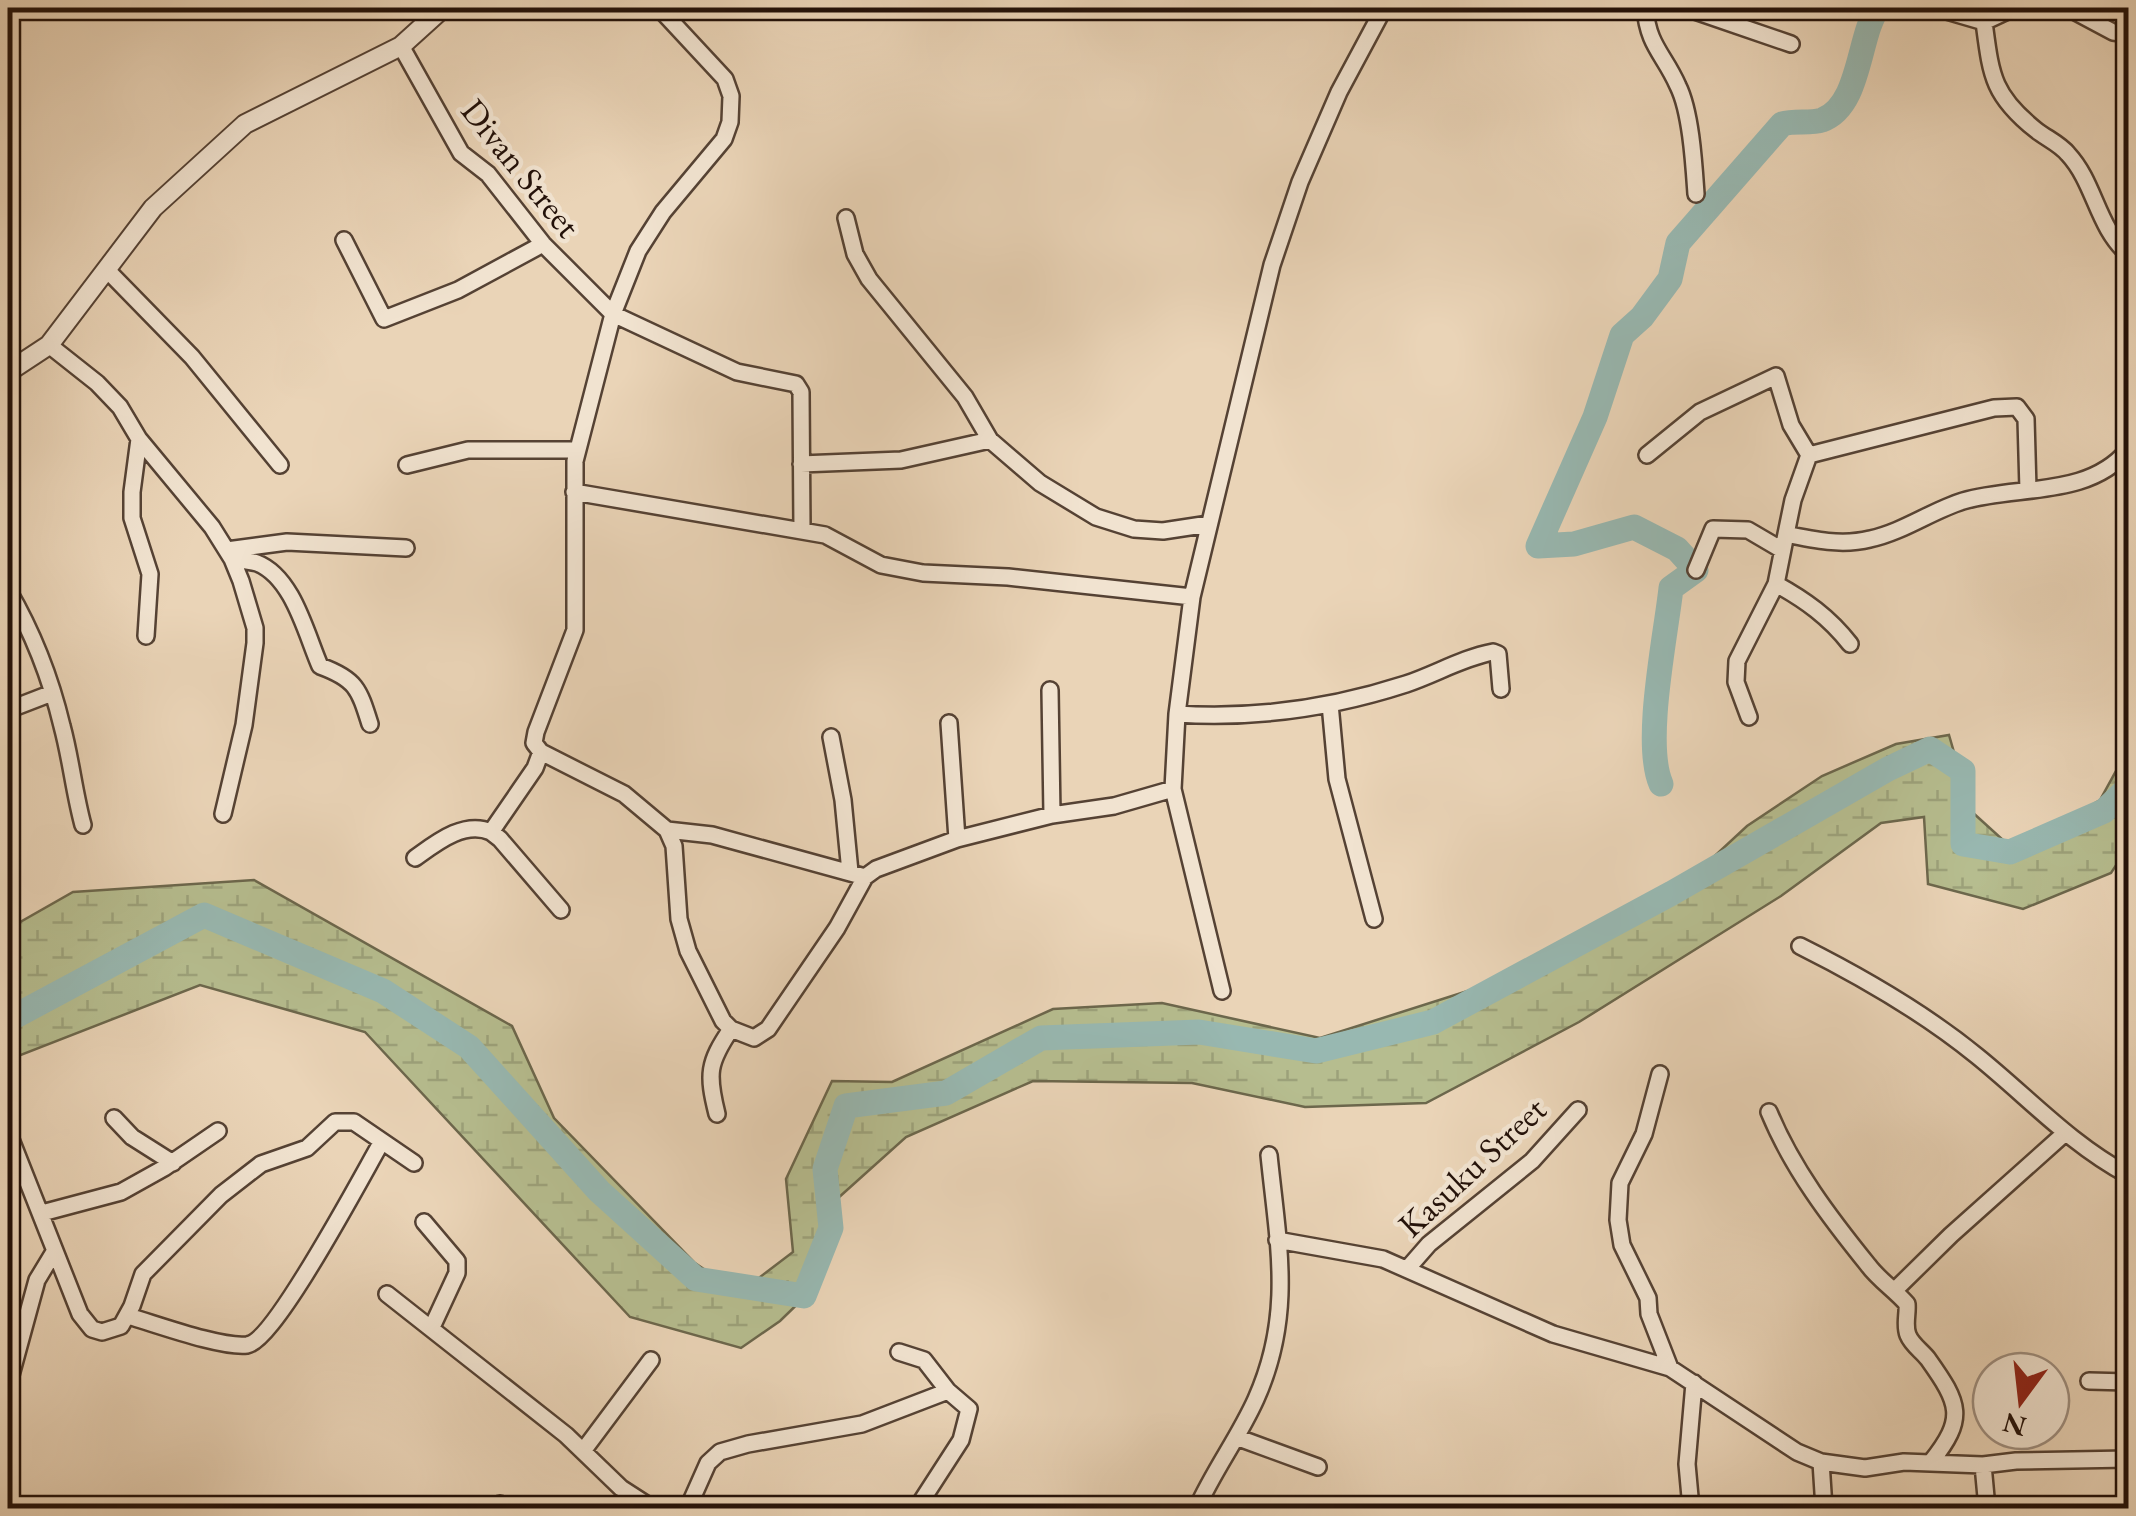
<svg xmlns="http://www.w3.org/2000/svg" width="2136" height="1516" font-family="'EB Garamond',serif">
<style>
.wetland{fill:url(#wetland-marsh);stroke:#6c674c;stroke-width:2.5}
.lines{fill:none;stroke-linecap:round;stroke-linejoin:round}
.river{stroke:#98b8b1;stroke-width:25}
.minor-casing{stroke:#554234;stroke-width:20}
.tertiary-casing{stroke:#554234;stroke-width:22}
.minor{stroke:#f1e3d0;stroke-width:15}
.tertiary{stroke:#f1e3d0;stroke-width:18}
.labels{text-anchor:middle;stroke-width:9;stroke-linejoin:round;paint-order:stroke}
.street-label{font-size:35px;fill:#231109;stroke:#f1e3d0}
</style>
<defs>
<pattern id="wetland-marsh" width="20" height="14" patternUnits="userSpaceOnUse" patternTransform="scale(2.5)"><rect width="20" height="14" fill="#b6bd8f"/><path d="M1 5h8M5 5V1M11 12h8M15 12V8" fill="none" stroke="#9ca17a"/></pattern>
</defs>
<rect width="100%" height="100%" fill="#ead4b7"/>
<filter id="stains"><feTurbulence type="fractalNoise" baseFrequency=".002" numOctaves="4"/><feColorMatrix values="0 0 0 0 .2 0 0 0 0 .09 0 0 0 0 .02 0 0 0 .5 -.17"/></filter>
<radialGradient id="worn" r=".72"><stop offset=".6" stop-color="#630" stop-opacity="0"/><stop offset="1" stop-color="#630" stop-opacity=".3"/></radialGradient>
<path class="wetland" d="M 1949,735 L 1971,811 L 2015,851 L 2100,800 L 2128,749 L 2128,847 L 2111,873 L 2023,909 L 1928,884 L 1924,817 L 1881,823 L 1781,896 L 1579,1022 L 1426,1103 L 1305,1107 L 1192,1083 L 1033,1081 L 906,1137 L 837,1199 L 816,1286 L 780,1321 L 741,1348 L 630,1317 L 365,1032 L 200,985 L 8,1060 L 8,929 L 73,892 L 254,880 L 512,1026 L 554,1118 L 695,1263 L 739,1293 L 793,1252 L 786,1179 L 832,1081 L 892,1082 L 1053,1009 L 1162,1003 L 1320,1038 L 1524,973 L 1677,891 L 1747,826 L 1822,776 L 1896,744 Z"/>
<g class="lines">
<path class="river" d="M 1661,784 C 1643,743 1666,635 1671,588 L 1696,570 L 1677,549 L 1634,527 L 1574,544 L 1538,546 L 1595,417 L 1622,335 L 1642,317 L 1670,279 L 1678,243 L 1782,124 C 1795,120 1810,124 1822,120 C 1861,106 1858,35 1878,8
M 8,1020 L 204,915 L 383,991 L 469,1047 L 599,1191 L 696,1279 L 804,1296 L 831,1228 L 825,1169 L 846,1106 L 946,1093 L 1041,1038 L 1199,1032 L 1316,1051 L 1433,1022 L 1672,893 L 1888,769 L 1930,749 L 1963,771 L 1963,844 L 2010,852 L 2104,811 L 2128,788"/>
<defs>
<path id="minor" d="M 1645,8 C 1648,46 1664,54 1678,86 C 1691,112 1694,165 1696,194
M 1686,8 L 1791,44
M 1936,8 L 1984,22 L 2014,8
M 2068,8 L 2113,32 L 2128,34
M 1984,22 C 1991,75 1992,95 2036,130 C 2046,138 2060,144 2068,154 C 2095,183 2097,227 2128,254
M 401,46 L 461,153 L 488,174 L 543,244 L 613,314 L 737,372 L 796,384 L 801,392 L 802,530
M 846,218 L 855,254 L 869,279 L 965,397 L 990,440 L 1040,483 L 1096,517 L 1134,529 L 1163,531 L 1209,524
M 344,240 L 384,319 L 458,290 L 543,244
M 108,271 L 192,357 L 280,465
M 49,345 L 97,383 L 120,407 L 139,439 L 212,527 L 232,559 L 241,581 L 255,628 L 255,643 L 244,725 L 223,814
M 139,439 L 132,492 L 132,518 L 150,574 L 146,636
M 1647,455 L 1700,412 L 1776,376 L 1791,425 L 1809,455
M 1809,455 L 1994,408 L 2017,407 L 2026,419 L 2028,490
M 801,464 L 901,460 L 990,440
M 407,465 L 468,450 L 577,450
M 574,492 L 825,535 L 881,565 L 923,573 L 1008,577 L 1192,597
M 1786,534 L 1793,500 L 1809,455
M 227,550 L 287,542 L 406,548
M 232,559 C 240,560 250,561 257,563 C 293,577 306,634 320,666 C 356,679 359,689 370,724
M 1696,570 L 1713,529 L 1748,530 L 1782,550
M 8,590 C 32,631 51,680 62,726 C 71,759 74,792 83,825
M 1850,644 C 1829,617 1805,600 1776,584 L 1786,534 C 1814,540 1842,546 1870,539 C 1903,532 1931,511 1963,501 C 2018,485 2088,498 2128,450
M 1050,690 L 1052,815
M 1330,704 L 1337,779 L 1374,919
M 8,710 L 52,693
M 1177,714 C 1255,719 1332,708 1406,684 C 1436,674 1462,658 1493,652 L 1498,654 L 1501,689
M 1749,717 L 1736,682 L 1737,661 L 1776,584
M 949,723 L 957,839
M 831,737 L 843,800 L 850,872
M 541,752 L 534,743 L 536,732 L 575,630 L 575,461 L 613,314 L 638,251 L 663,212 L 724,139 L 730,122 L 731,96 L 725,79 L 659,8
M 1173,789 L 1222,991
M 667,830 L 712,835 L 865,877
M 491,832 L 500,839 L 561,910
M 415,858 C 436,843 464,820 491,832 L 535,768 L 541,752 L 624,794 L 667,830 L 674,846 L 679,919 L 688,951 L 723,1021 L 731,1029
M 1800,946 C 1862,977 1923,1012 1977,1056 C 2029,1098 2069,1143 2128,1175
M 1660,1074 L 1644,1134 L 1620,1183 L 1618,1220 L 1622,1245 L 1648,1298 L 1649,1314 L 1670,1368
M 1769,1112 C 1792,1168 1830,1218 1868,1265 C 1879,1280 1895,1290 1907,1304 C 1908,1314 1904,1325 1908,1335 C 1912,1345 1922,1351 1928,1359 C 1960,1404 1966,1418 1931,1462
M 717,1114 C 707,1074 708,1063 731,1029 L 754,1038 L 768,1029 L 837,928 L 865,877 L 876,869 L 957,839 L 1052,815 L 1114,806 L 1173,789 L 1177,714 L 1192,597 L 1272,265 L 1300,182 L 1339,92 L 1384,8
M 114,1118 L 132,1137 L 173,1163
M 10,1137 L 80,1314 L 92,1329 L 102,1332 L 121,1326 L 132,1306 L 143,1274 L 221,1195 L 261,1164 L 307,1148 L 335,1122 L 354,1122 L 414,1163
M 42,1213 L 121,1192 L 164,1168 L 218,1131
M 424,1222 L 457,1261 L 457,1273 L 432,1327
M 1277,1240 L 1383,1259 L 1553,1334 L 1670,1368 L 1797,1452 L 1821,1462 L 1865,1468 L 1904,1462 L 1983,1465 L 2016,1461 L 2128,1459
M 1408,1268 L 1429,1244 L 1532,1161 L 1578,1110
M 1895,1290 L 1951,1235 L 2064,1134
M 387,1294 L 566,1435 L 621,1488 L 652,1508
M 128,1316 C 156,1324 221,1348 247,1345 C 275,1341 363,1174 381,1143
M 899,1352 L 924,1360 L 948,1391 L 969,1409 L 961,1440 L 917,1508
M 2089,1381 L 2128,1382
M 8,1386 L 37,1280 L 54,1252
M 1236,1437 L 1318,1467
M 583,1451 L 651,1360
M 1821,1462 L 1824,1508
M 1983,1465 L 1987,1508
M 496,1508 L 500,1504
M 688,1508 L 708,1463 L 720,1452 L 748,1444 L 862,1424 L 948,1391
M 1197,1508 C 1214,1470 1239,1437 1256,1399 C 1294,1314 1278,1244 1269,1155
M 1691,1508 L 1687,1464 L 1694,1383"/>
<path id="tertiary" d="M 8,372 L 49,345 L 153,208 L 245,124 L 401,46 L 443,8"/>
</defs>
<use href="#minor" class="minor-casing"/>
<use href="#tertiary" class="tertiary-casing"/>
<use href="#minor" class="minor"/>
<use href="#tertiary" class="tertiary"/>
</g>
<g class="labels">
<g class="street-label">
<text transform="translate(521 168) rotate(51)" y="12">Divan Street</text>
<text transform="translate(1472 1167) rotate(-43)" y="12">Kasuku Street</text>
</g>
</g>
<rect width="2136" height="1516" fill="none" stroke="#ead4b7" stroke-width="40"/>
<rect x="10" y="10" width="2116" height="1496" fill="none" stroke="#231109" stroke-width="5"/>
<rect x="20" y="20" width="2096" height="1476" fill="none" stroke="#231109" stroke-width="2.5"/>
<g transform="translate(2021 1401) rotate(195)"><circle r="48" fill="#f1e3d0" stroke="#9f8f80" stroke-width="2.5"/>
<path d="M0-8L18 38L0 25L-18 38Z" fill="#8f2418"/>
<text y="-15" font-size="28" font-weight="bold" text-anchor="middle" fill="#231109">N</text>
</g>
<rect width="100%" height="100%" filter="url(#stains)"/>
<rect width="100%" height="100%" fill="url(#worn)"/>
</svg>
